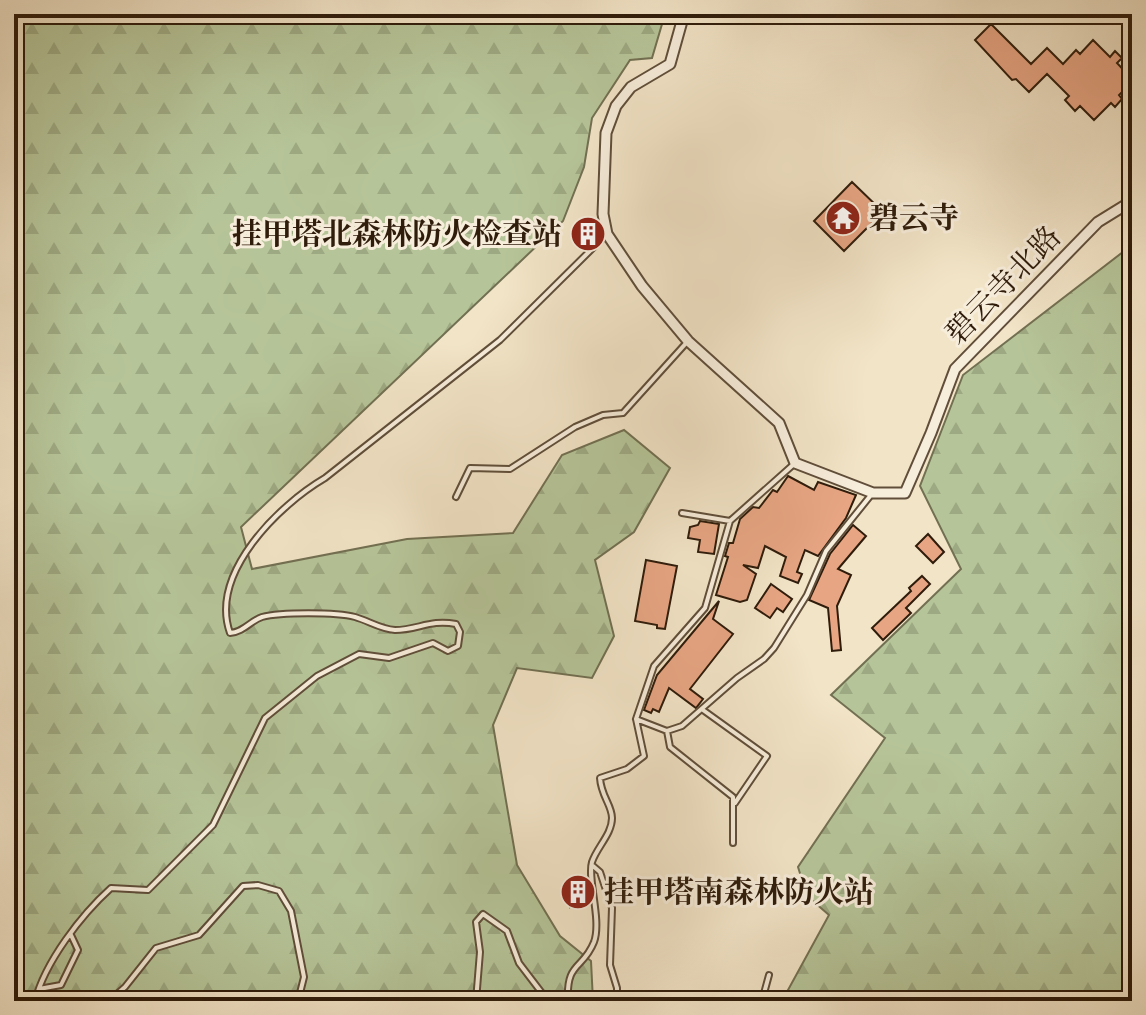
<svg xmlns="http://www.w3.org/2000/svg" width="1146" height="1015" font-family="'IM FELL Double Pica','Noto Serif SC',serif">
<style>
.forest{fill:url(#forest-firs);stroke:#727052;stroke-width:2}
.building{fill:#e7a583;stroke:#2f1c0b;stroke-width:2}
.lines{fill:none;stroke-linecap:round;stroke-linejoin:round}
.lane-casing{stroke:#604e3a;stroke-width:8}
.street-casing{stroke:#604e3a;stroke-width:13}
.lane{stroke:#f7eddb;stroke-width:4}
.street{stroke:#f7eddb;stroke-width:9}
.labels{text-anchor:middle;stroke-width:6;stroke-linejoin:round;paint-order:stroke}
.poi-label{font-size:30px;font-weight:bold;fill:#2f1c0b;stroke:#f7eddb;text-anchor:start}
.street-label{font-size:30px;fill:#2f1c0b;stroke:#f7eddb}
</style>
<defs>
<pattern id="forest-firs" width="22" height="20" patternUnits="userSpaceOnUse" patternTransform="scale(2)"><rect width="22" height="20" fill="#b6c599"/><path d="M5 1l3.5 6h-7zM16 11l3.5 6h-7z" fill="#9da982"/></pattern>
</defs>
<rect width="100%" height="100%" fill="#f2e4c7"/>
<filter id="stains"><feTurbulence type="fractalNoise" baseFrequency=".0025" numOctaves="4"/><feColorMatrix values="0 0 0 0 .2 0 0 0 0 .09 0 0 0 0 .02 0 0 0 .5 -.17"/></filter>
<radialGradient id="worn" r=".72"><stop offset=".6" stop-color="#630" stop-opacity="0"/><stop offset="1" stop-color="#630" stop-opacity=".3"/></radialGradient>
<path class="forest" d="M 14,14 L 665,14 L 652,58 L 630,60 L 592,118 L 584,167 L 563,221 L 241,527 L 252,569 L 407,539 L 513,533 L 562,455 L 624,430 L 670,468 L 634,532 L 595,560 L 614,636 L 592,678 L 517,668 L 493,725 L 517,865 L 560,936 L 591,961 L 593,1001 L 14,1001 Z
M 1132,245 L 1132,1001 L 782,1001 L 829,915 L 807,896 L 798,867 L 885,738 L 831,695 L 961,569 L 920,486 L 963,375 Z"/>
<path class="building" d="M 991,24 L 1031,64 L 1047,48 L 1063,64 L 1076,50 L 1080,54 L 1093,40 L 1110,57 L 1115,51 L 1122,58 L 1117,63 L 1132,79 L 1132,82 L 1119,95 L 1122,99 L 1115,107 L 1111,103 L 1094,120 L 1080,106 L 1075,111 L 1065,100 L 1069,96 L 1047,74 L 1029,92 L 1016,79 L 1012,80 L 975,40 Z
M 852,182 L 883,212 L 844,251 L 814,221 Z
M 788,476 L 814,490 L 818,482 L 856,495 L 846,518 L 818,556 L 805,550 L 797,572 L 802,574 L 798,583 L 780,576 L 786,557 L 765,546 L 758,568 L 743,565 L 756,574 L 747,600 L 740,602 L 716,595 L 728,557 L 725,556 L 729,543 L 733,543 L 740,519 L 753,507 L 759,508 L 773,490 L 777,492 Z
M 700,521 L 719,524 L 714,554 L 698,552 L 700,540 L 688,538 L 690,527 L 698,525 Z
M 853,525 L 866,536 L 838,569 L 851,575 L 837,606 L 841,650 L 832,651 L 828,608 L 809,600 L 830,554 Z
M 928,534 L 944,552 L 933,563 L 916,546 Z
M 646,560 L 677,566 L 665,629 L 657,628 L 657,625 L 635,621 Z
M 922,576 L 930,584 L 906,608 L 911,613 L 883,640 L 872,628 L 911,591 L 909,588 Z
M 771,584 L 792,599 L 783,612 L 777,608 L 770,618 L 755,608 Z
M 719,601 L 713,619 L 733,634 L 690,689 L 703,699 L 696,708 L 669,688 L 659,712 L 653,709 L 651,713 L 644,710 L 657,675 Z
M 585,879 L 589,899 L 570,907 L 565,885 Z"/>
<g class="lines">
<defs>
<path id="lane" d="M 456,497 L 470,468 L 510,469 L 575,427 L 603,415 L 623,413 L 688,341
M 682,513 L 730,521
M 703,710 L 767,756 L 735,803
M 636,719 L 667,731 L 670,747 L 733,797 L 733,843
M 667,731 L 682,726 L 737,678 L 764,659 L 774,648 L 807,595 L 826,551 L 871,495
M 593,866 L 600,872 L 612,908 L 610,965 L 617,988 L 617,1001
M 39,989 L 61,985 L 78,950 L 71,935
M 35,1001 C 45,962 81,915 111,888 L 148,890 L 213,825 L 265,718 L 317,676 L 359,654 L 389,658 L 433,643 L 448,651 L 458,646 L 460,632 L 456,624 C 430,619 418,630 395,630 C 380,629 369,621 355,617 C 337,612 280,612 262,617 C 250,621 244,632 230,633 C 209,573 279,505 325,478 L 500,340 L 607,234
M 109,1001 L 125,987 L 156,948 L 199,935 L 243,886 L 258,885 L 279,891 L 291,911 L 304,977 L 298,1001
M 476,1001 L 480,952 L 476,922 L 483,914 L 507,931 L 519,963 L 548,1001
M 568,1001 C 566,961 583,970 594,942 C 602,920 587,879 592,862 C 597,847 612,834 612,818 C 612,805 601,796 600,778 L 627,769 L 644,756 L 636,719 L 654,666 L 705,608 L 730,521 L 794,464
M 756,1001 L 763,997 L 769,975"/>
<path id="street" d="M 684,14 L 670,64 L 631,87 L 616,106 L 606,133 L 603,214 L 607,234 L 642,286 L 688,341 L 779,423 L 795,463 L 873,493 L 905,493 L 931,433 L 955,369 L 1098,222 L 1132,201"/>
</defs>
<use href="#lane" class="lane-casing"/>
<use href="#street" class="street-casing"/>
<use href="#lane" class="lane"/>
<use href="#street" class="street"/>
</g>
<defs>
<symbol id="temple-disc" viewBox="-11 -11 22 22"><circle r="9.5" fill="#8f2418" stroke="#f7eddb"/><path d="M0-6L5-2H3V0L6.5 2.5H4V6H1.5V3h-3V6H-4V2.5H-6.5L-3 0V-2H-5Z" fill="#fff"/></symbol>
<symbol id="building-disc" viewBox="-11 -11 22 22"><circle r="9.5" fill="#8f2418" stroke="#f7eddb"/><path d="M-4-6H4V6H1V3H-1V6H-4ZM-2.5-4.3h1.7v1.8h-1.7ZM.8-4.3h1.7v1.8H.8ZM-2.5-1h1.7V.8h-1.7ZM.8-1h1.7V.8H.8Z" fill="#fff"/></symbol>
</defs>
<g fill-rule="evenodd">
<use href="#temple-disc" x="823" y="198" width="40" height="40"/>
<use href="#building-disc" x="568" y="214" width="40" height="40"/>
<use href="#building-disc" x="558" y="872" width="40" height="40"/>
</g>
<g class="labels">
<g class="poi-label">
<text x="869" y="228">碧云寺</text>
<text x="562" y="244" text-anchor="end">挂甲塔北森林防火检查站</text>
<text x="604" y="902">挂甲塔南森林防火站</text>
</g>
<g class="street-label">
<text transform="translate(1003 285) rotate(-46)" y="10">碧云寺北路</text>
</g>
</g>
<rect width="1146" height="1015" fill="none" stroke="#f2e4c7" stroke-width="48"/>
<rect x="16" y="16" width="1114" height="983" fill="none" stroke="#2f1c0b" stroke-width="4"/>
<rect x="24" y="24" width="1098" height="967" fill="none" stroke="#2f1c0b" stroke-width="2"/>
<rect width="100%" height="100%" filter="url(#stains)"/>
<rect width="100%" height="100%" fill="url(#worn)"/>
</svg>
